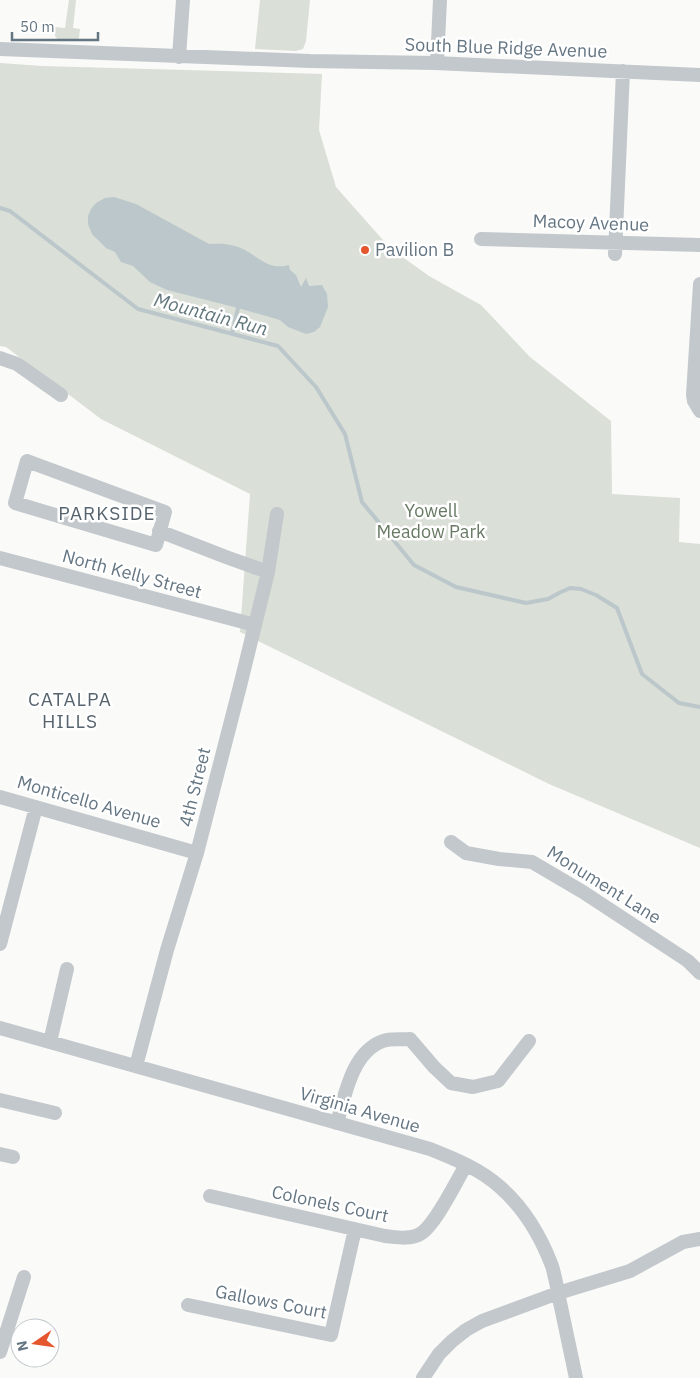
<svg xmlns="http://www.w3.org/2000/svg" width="700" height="1378" font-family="'IBM Plex Sans',sans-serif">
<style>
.green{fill:#dadfd7}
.water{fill:#bbc7cb}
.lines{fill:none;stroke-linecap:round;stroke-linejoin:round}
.stream{stroke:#bbc7cb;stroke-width:4}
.minor{stroke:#c3c8cc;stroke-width:14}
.poi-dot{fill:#e4572e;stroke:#fff;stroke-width:2}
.labels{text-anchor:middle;stroke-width:5;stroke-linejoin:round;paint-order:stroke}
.street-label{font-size:18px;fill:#657683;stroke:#fff}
.poi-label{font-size:18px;fill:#657683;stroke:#fff;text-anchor:start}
.park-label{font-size:18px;fill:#687a64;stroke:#fff}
.water-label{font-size:19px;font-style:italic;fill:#60757c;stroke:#fff}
.neighbourhood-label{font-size:19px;letter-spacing:1px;fill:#57646e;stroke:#fff}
</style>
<rect width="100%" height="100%" fill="#fafaf8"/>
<path class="green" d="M 69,0 L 76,0 L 73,28 L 80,29 L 79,38 L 76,41 L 58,40 L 55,36 L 55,27 L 65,28 Z
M 260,0 L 310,0 L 306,41 L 303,49 L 296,51 L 255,49 Z
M 0,63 L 42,66 L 322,74 L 319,130 L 336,187 L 390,248 L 429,276 L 481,305 L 530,357 L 611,421 L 612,494 L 680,498 L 679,542 L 700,544 L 700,848 L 549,784 L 240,632 L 250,494 L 101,419 L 6,347 L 0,346 Z"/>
<path class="water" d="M 114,197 L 136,204 L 209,244 C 221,243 234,244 245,250 C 261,259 269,270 289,265 L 290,270 L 296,275 L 301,287 L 306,278 L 309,286 L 322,285 L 327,294 L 328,307 L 320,327 L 314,332 L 306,334 L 288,327 L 280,320 L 238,308 L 167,290 L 150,282 L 133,266 L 121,262 L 115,252 L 106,248 L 92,234 L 88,224 L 88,216 L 91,209 L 96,203 L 105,198 Z"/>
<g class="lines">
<path class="stream" d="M 0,208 L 10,211 L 138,309 L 278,346 L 316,387 L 345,434 L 362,502 L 414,565 L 456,587 L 526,603 L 548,599 L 559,593 L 570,588 L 581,589 L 596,595 L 617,608 L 642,674 L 679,703 L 700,707
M 232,334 L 238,308"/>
<path class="minor" d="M 0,49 L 310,61 L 435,63 L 700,75
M 179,57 L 183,0
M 437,63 L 440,0
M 481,239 L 700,245
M 615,254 L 623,71
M 700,284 L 693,395 L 694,401 L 700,411
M 0,358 L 17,364 L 61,395
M 27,461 L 165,512 L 156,545 L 15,503 Z
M 159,531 L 226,557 L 268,572
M 0,558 L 255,625
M 0,797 L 197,853
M 451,842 L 466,853 L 499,859 L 532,862 L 583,892 L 688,961 L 700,973
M 0,944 L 36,807
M 0,1028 L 430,1149 C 455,1159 480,1169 500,1187 C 524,1208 541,1237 552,1266 C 556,1279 558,1294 561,1307 C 566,1331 571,1354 576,1378
M 50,1042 L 67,969
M 136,1066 L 167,950 L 197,853 L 240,686 L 268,572 L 277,514
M 0,1100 L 55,1113
M 337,1123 C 345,1095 352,1052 383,1041 C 391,1038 402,1040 410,1039 L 434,1067 L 451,1083 L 473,1087 L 498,1081 L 529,1041
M 0,1154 L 13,1157
M 210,1196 L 385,1236 C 396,1237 410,1240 420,1234 C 435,1226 457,1180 466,1165
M 188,1305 L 331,1335 L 355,1229
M 0,1352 L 24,1277
M 423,1378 L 439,1354 L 452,1341 L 466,1330 L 482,1321 L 558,1293 L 630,1271 L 683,1242 L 700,1239"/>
</g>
<circle class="poi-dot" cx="365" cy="250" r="5"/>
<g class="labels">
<g class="street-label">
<text transform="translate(506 48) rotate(2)" y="6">South Blue Ridge Avenue</text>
<text transform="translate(591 223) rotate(2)" y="6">Macoy Avenue</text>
<text transform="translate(132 574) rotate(15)" y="6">North Kelly Street</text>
<text transform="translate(195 787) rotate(-76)" y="6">4th Street</text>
<text transform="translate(89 802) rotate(16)" y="6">Monticello Avenue</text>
<text transform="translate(604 885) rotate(32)" y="6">Monument Lane</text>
<text transform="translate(360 1110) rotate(16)" y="6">Virginia Avenue</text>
<text transform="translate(330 1204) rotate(12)" y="6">Colonels Court</text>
<text transform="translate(271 1302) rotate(11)" y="6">Gallows Court</text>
</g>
<g class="poi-label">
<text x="375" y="256">Pavilion B</text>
</g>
<g class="park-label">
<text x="431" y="517">Yowell<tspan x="431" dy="21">Meadow Park</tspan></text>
</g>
<g class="water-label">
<text transform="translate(211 314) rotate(15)" y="7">Mountain Run</text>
</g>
<g class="neighbourhood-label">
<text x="107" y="520">PARKSIDE</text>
<text x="70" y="706">CATALPA<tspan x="70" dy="22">HILLS</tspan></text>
</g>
</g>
<g transform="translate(35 1343) rotate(257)"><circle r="24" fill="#ffffff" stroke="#c1c8cd"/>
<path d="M0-4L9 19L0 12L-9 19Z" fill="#e4572e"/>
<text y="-8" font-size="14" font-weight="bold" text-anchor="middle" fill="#657683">N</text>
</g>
<path d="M12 32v8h86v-8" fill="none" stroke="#657683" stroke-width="2.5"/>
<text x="20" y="32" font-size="15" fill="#657683" stroke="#ffffff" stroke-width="4" paint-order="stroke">50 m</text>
</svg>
